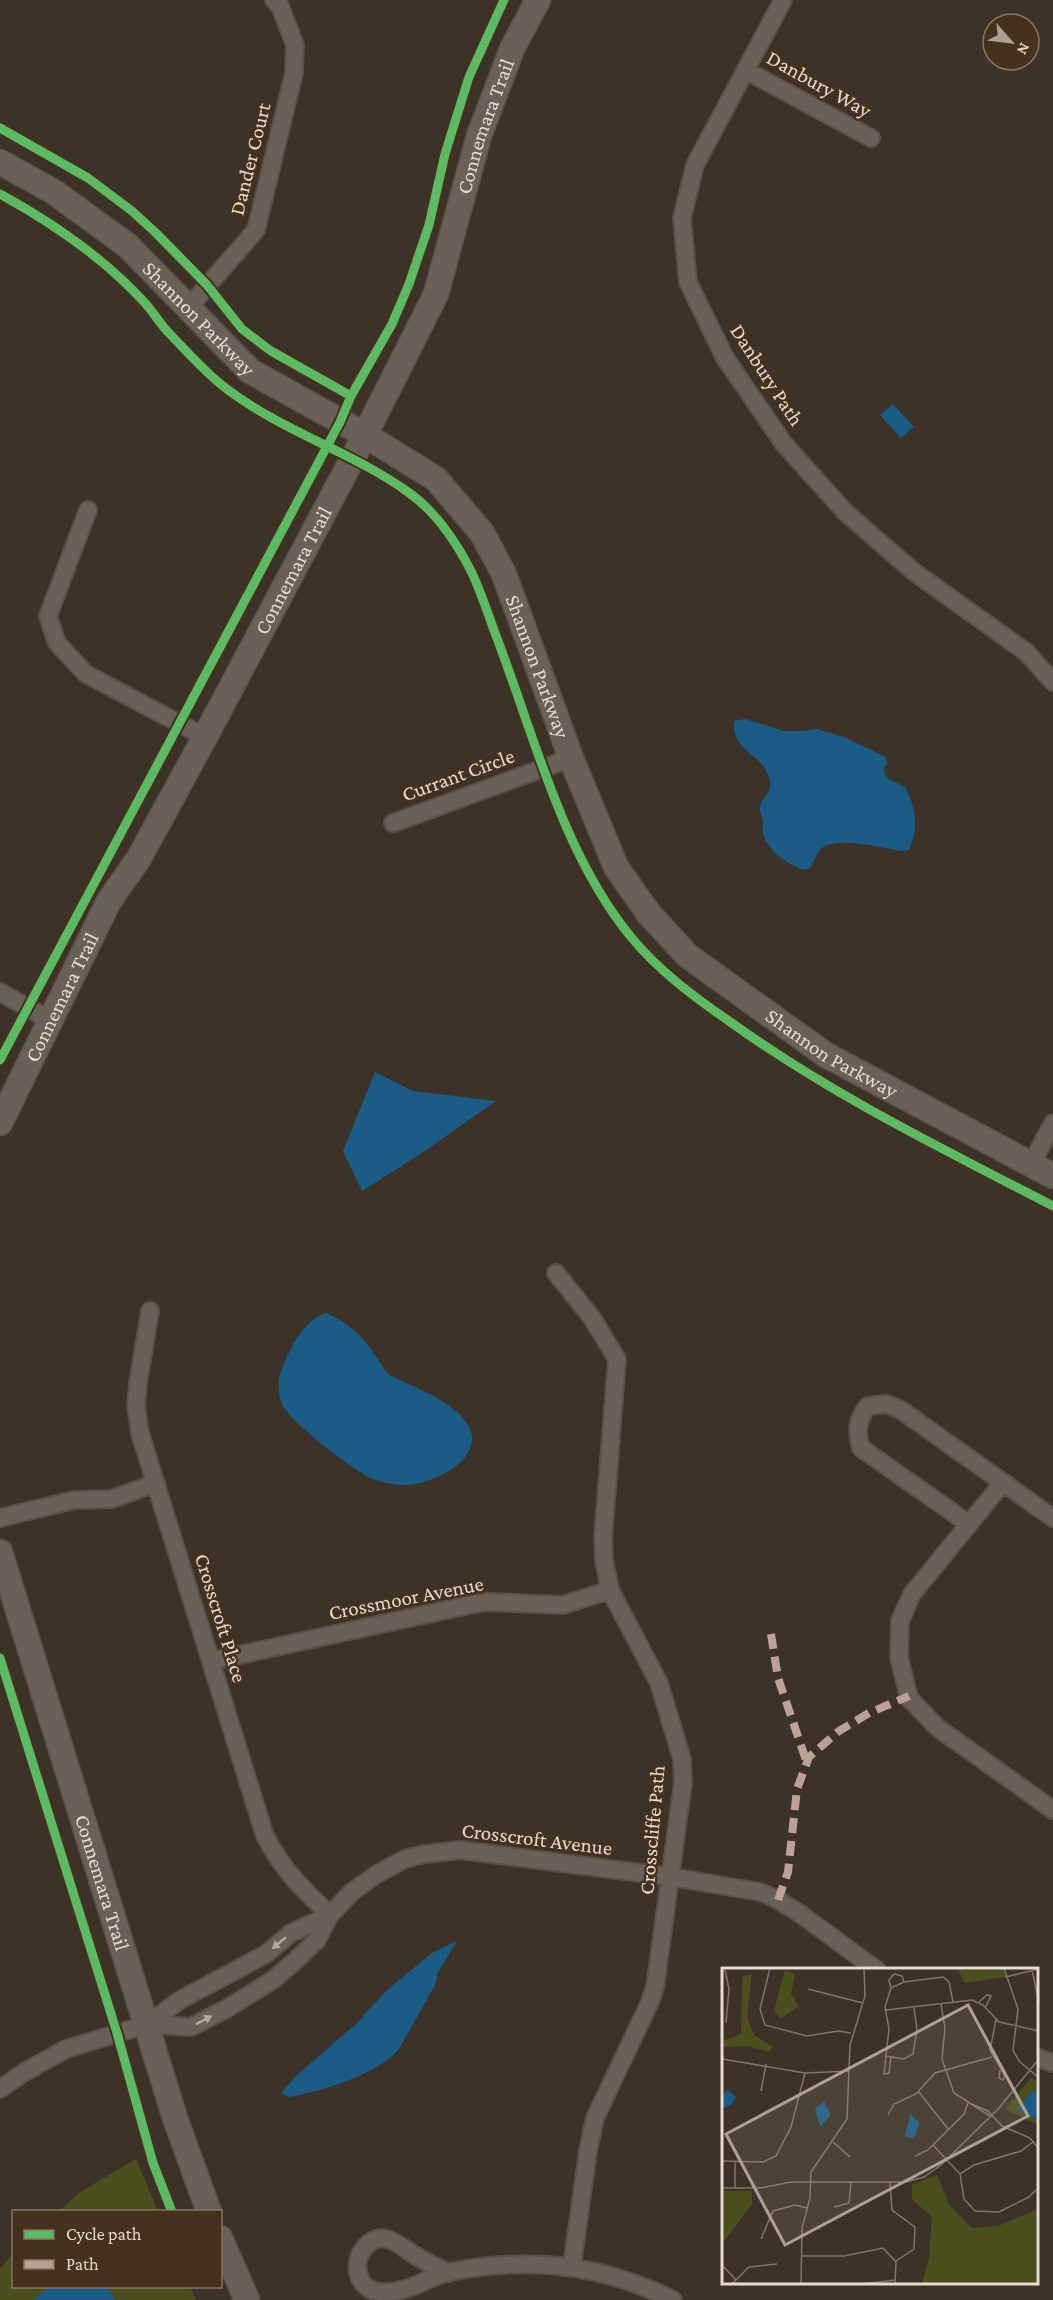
<svg xmlns="http://www.w3.org/2000/svg" width="1053" height="2300" font-family="'Crimson Pro',serif">
<style>
.green{fill:#4b4f1e}
.water{fill:#1a5c85}
.lines{fill:none;stroke-linecap:round;stroke-linejoin:round}
.street-casing{stroke:#5a5047;stroke-width:20}
.secondary-casing{stroke:#5a5047;stroke-width:27}
.street{stroke:#696058;stroke-width:16}
.secondary{stroke:#696058;stroke-width:24}
.quiet{stroke:#bda197;stroke-width:8;stroke-dasharray:15 8;stroke-linecap:butt}
.cycleway-casing{stroke:#46311f;stroke-width:13}
.cycleway{stroke:#5cba63;stroke-width:9}
.oneway{fill:#b5a99f}
.labels{text-anchor:middle;stroke-width:5;stroke-linejoin:round;paint-order:stroke}
.street-label{font-size:21px;fill:#e7dacf;stroke:#46311f}
.inset-road{fill:none;stroke:#81756b;stroke-width:1.5}
.view{fill:#ac9f95;fill-opacity:0.15;stroke:#ac9f95;stroke-width:3}
.inset-edge{fill:none;stroke:#e7dacf;stroke-width:3}
</style>
<rect width="100%" height="100%" fill="#3d3228"/>
<path class="green" d="M 136,2159 L 158,2211 L 59,2211 L 80,2192 Z
M 13,2254 L 14,2286 L 190,2287 L 196,2300 L 0,2300 L 0,2268 Z"/>
<path class="water" d="M 893,404 L 914,427 L 901,438 L 880,415 Z
M 745,719 L 784,731 L 803,731 L 817,729 L 846,738 L 886,757 L 887,764 L 883,770 L 887,778 L 905,787 C 916,808 919,828 909,850 L 901,851 C 884,848 835,836 822,848 C 816,853 815,861 810,868 L 804,870 C 786,863 770,853 763,834 C 762,830 763,825 763,821 C 762,816 759,811 760,807 C 762,794 777,793 767,773 C 757,750 733,753 734,721 Z
M 375,1072 L 413,1091 L 496,1101 L 419,1155 L 362,1191 L 343,1151 Z
M 326,1313 C 343,1320 356,1330 367,1344 C 376,1354 380,1366 390,1375 C 413,1387 443,1397 461,1416 C 498,1453 433,1487 400,1485 C 392,1484 381,1482 373,1479 C 355,1472 290,1422 282,1404 C 278,1394 277,1378 282,1368 C 291,1348 302,1321 326,1313 Z
M 457,1941 L 437,1974 L 436,1983 L 399,2049 C 377,2075 322,2091 289,2097 L 281,2093 L 296,2076 L 356,2024 L 386,1991 L 432,1953 Z
M 50,2286 L 108,2287 L 115,2300 L 33,2300 Z"/>
<g class="lines">
<defs>
<path id="street" d="M 783,0 L 695,165 L 682,218 L 688,282 L 725,358 L 784,444 L 845,512 L 914,572 L 1026,652 L 1053,682
M 745,70 L 871,138
M 188,308 L 256,230 L 294,73 L 295,45 L 280,6 L 274,0
M 88,510 L 48,616 L 57,643 L 86,674 L 205,737
M 393,823 L 571,758
M 0,992 L 51,1021
M 1031,1165 L 1053,1123
M 556,1273 L 592,1318 L 617,1359 L 603,1538 L 604,1560 L 610,1590 L 659,1683 L 682,1759 L 683,1783 L 655,1987 L 650,2002 L 595,2118 L 588,2151 L 572,2266
M 150,1311 L 138,1383 L 136,1406 L 140,1433 L 265,1836 C 283,1870 302,1889 330,1915
M 1005,1483 L 996,1491 L 912,1594 L 900,1621 L 899,1657 L 909,1698 L 938,1728 L 1053,1810
M 0,1518 L 74,1500 L 112,1499 L 156,1483
M 969,1524 L 861,1448 C 856,1430 857,1420 868,1406 L 887,1404 L 901,1410 L 1053,1518
M 211,1661 L 469,1605 L 487,1602 L 563,1605 L 610,1590
M 148,2024 L 191,2027 L 226,2009 L 273,1980 L 295,1961 L 317,1940 L 330,1915 L 352,1892 L 377,1874 L 405,1859 L 425,1854 L 460,1850 L 672,1877 L 760,1892 L 775,1898 L 799,1913 L 877,1970
M 1036,2057 L 1053,2063
M 0,2089 L 23,2073 L 66,2049 L 148,2024 L 180,2000 L 266,1954 L 291,1933 L 330,1915
M 449,2273 C 438,2267 426,2263 416,2256 C 400,2246 382,2227 365,2247 C 351,2263 357,2290 380,2292 C 405,2295 427,2277 450,2272 C 528,2256 602,2264 673,2300"/>
<g id="secondary">
<path id="s1" d="M 0,162 L 54,192 L 128,246 L 250,371 L 365,435 L 436,479 L 482,533 L 504,574 L 571,758 L 616,867 L 649,914 L 688,956 L 826,1055 L 1053,1176"/>
<path id="s2" d="M 0,1123 L 109,901 L 139,858 L 205,737 L 365,435 L 436,294 L 479,136 L 512,49 L 538,0"/>
<path id="s3" d="M 0,1552 L 175,2118 L 209,2212"/>
<path d="M 220,2238 L 247,2300"/>
</g>
</defs>
<use href="#street" class="street-casing"/>
<use href="#secondary" class="secondary-casing"/>
<use href="#street" class="street"/>
<use href="#secondary" class="secondary"/>
<path class="quiet" d="M 771,1634 L 778,1678 L 807,1763
M 778,1900 L 788,1872 L 797,1789 L 809,1757 L 839,1731 L 869,1713 L 909,1696"/>
<defs>
<path id="cycleway" d="M 0,128 L 88,178 L 132,211 L 156,233 L 207,285 L 242,329 L 271,351 L 351,396
M 0,194 C 53,223 104,258 145,303 C 154,313 160,324 169,333 C 186,351 204,371 223,386 C 280,431 351,451 408,492 C 435,511 455,540 470,569 C 480,589 487,611 495,633 C 534,734 562,853 631,937 C 658,970 694,997 729,1021 C 830,1094 943,1149 1053,1206
M 0,1060 L 340,422 L 351,396 L 392,324 L 409,284 L 429,225 L 445,154 L 469,77 L 504,0
M 0,1658 L 117,2033 L 153,2163 L 172,2212"/>
</defs>
<use href="#cycleway" class="cycleway-casing"/>
<use href="#cycleway" class="cycleway"/>
</g>
<defs><path id="oneway-solid" d="M-6-.8H1V-3.2L6.5 0L1 3.2V.8H-6Z" transform="scale(1.5)"/></defs>
<g class="oneway">
<use href="#oneway-solid" transform="translate(279 1943) rotate(140)"/>
<use href="#oneway-solid" transform="translate(204 2020) rotate(-27)"/>
</g>
<g class="labels">
<g class="street-label">
<text transform="translate(819 84) rotate(29)" y="7">Danbury Way</text>
<text dy="7" stroke="none"><textPath href="#s2" startOffset="1112">Connemara Trail</textPath></text>
<text transform="translate(250 159) rotate(-76)" y="7">Dander Court</text>
<text dy="7" stroke="none"><textPath href="#s1" startOffset="255">Shannon Parkway</textPath></text>
<text transform="translate(767 375) rotate(57)" y="7">Danbury Path</text>
<text dy="7" stroke="none"><textPath href="#s2" startOffset="626">Connemara Trail</textPath></text>
<text dy="7" stroke="none"><textPath href="#s1" startOffset="759">Shannon Parkway</textPath></text>
<text transform="translate(458 775) rotate(-20)" y="7">Currant Circle</text>
<text dy="7" stroke="none"><textPath href="#s2" startOffset="140">Connemara Trail</textPath></text>
<text dy="7" stroke="none"><textPath href="#s1" startOffset="1263">Shannon Parkway</textPath></text>
<text transform="translate(406 1598) rotate(-11)" y="7">Crossmoor Avenue</text>
<text transform="translate(221 1618) rotate(73)" y="7">Crosscroft Place</text>
<text transform="translate(652 1830) rotate(-85)" y="7">Crosscliffe Path</text>
<text transform="translate(537 1839) rotate(7)" y="7">Crosscroft Avenue</text>
<text dy="7" stroke="none"><textPath href="#s3" startOffset="346">Connemara Trail</textPath></text>
</g>
</g>
<g transform="translate(722 1968)">
<rect width="316" height="316" fill="#3d3228"/>
<path d="M 235,0 L 282,0 L 283,9 L 243,15 ZM 63,2 L 73,7 L 69,26 L 77,38 L 59,50 L 52,43 ZM 30,6 L 25,48 L 32,67 L 51,79 L 46,84 L 26,78 L 0,79 L 0,73 L 19,66 L 20,16 L 21,8 ZM 309,110 L 316,114 L 316,157 L 283,141 ZM 215,207 L 228,238 L 250,260 L 276,258 L 316,241 L 316,316 L 200,316 L 207,291 L 210,248 L 190,232 L 190,217 ZM 0,223 L 30,223 L 30,236 L 2,273 Z" fill="#4b4f1e"/>
<path d="M 6,122 L 14,129 L 9,137 L 0,141 L 0,126 ZM 310,123 L 316,124 L 316,151 L 295,142 ZM 102,133 L 109,147 L 98,159 L 93,141 ZM 188,146 L 198,155 L 192,170 L 183,169 Z" fill="#1a5c85"/>
<path class="inset-road" d="M 48,0 L 38,41 L 43,57 L 85,68 L 116,63 L 129,65M 282,0 L 296,41 L 291,82 L 297,93 L 317,110M 3,2 L 7,21 L 4,55M 310,2 L 317,34M 283,9 L 317,1M 169,20 L 167,12 L 172,6 L 180,8 L 182,14M 86,21 L 141,35M 257,34 L 265,27 L 269,28 L 263,40M 219,36 L 223,60 L 220,91 L 232,125 L 268,148M 164,42 L 250,32 L 261,37 L 277,54 L 317,63M 274,52 L 268,82 L 283,108 L 281,112 L 277,110 L 278,102M 163,88 L 182,91 L 191,86 L 195,62 L 192,40M 169,89 L 167,105 L 162,106 L 167,61 L 163,39 L 169,20 L 182,14 L 221,9 L 227,14 L 231,34M 0,91 L 83,105 L 128,103M 39,123 L 44,96M 196,123 L 226,161M 247,135 L 266,143 L 280,158 L 308,170 L 317,181M 166,147 L 172,136 L 194,126 L 213,105 L 270,89M 111,174 L 128,189M 211,177 L 238,206 L 242,231 L 253,243 L 277,244 L 307,229 L 317,219M 193,188 L 206,182 L 242,146 L 246,135M 0,193 L 41,194 L 54,188 L 69,159 L 83,105M 238,206 L 252,197 L 299,183 L 312,173M 168,214 L 170,242 L 193,259 L 192,281 L 174,293M 0,220 L 39,220 L 69,214 L 184,214 L 202,209 L 219,197 L 277,140 L 317,91M 13,220 L 13,194M 112,239 L 127,235 L 129,214M 39,271 L 51,243 L 73,237 L 85,240M 80,288 L 122,288 L 161,280 L 174,294 L 173,316M 0,297 L 14,312M 10,316 L 27,299 L 55,296M 79,316 L 80,260 L 88,230 L 89,204 L 125,151 L 128,77 L 143,28 L 142,0M 139,316 L 174,312"/>
<path class="view" d="M 246,37 L 306,148 L 63,277 L 4,166 Z"/>
<rect width="316" height="316" class="inset-edge"/>
</g>
<rect x="12" y="2210" width="210" height="78" fill="#46311f" stroke="#867565" stroke-width="1.5"/>
<rect x="24" y="2230" width="30" height="9" fill="#5cba63" stroke="#867565" stroke-width="1.5"/>
<text x="66" y="2240" font-size="18" fill="#e7dacf">Cycle path</text>
<rect x="24" y="2260" width="30" height="9" fill="#bda197" stroke="#867565" stroke-width="1.5"/>
<text x="66" y="2270" font-size="18" fill="#e7dacf">Path</text>
<g transform="translate(1011 42) rotate(118)"><circle r="28" fill="#46311f" stroke="#867565" stroke-width="1.5"/>
<path d="M0-4.5L10 22L0 15L-10 22Z" fill="#ac9f95"/>
<text y="-9" font-size="16" font-weight="bold" text-anchor="middle" fill="#e7dacf">N</text>
</g>
</svg>
